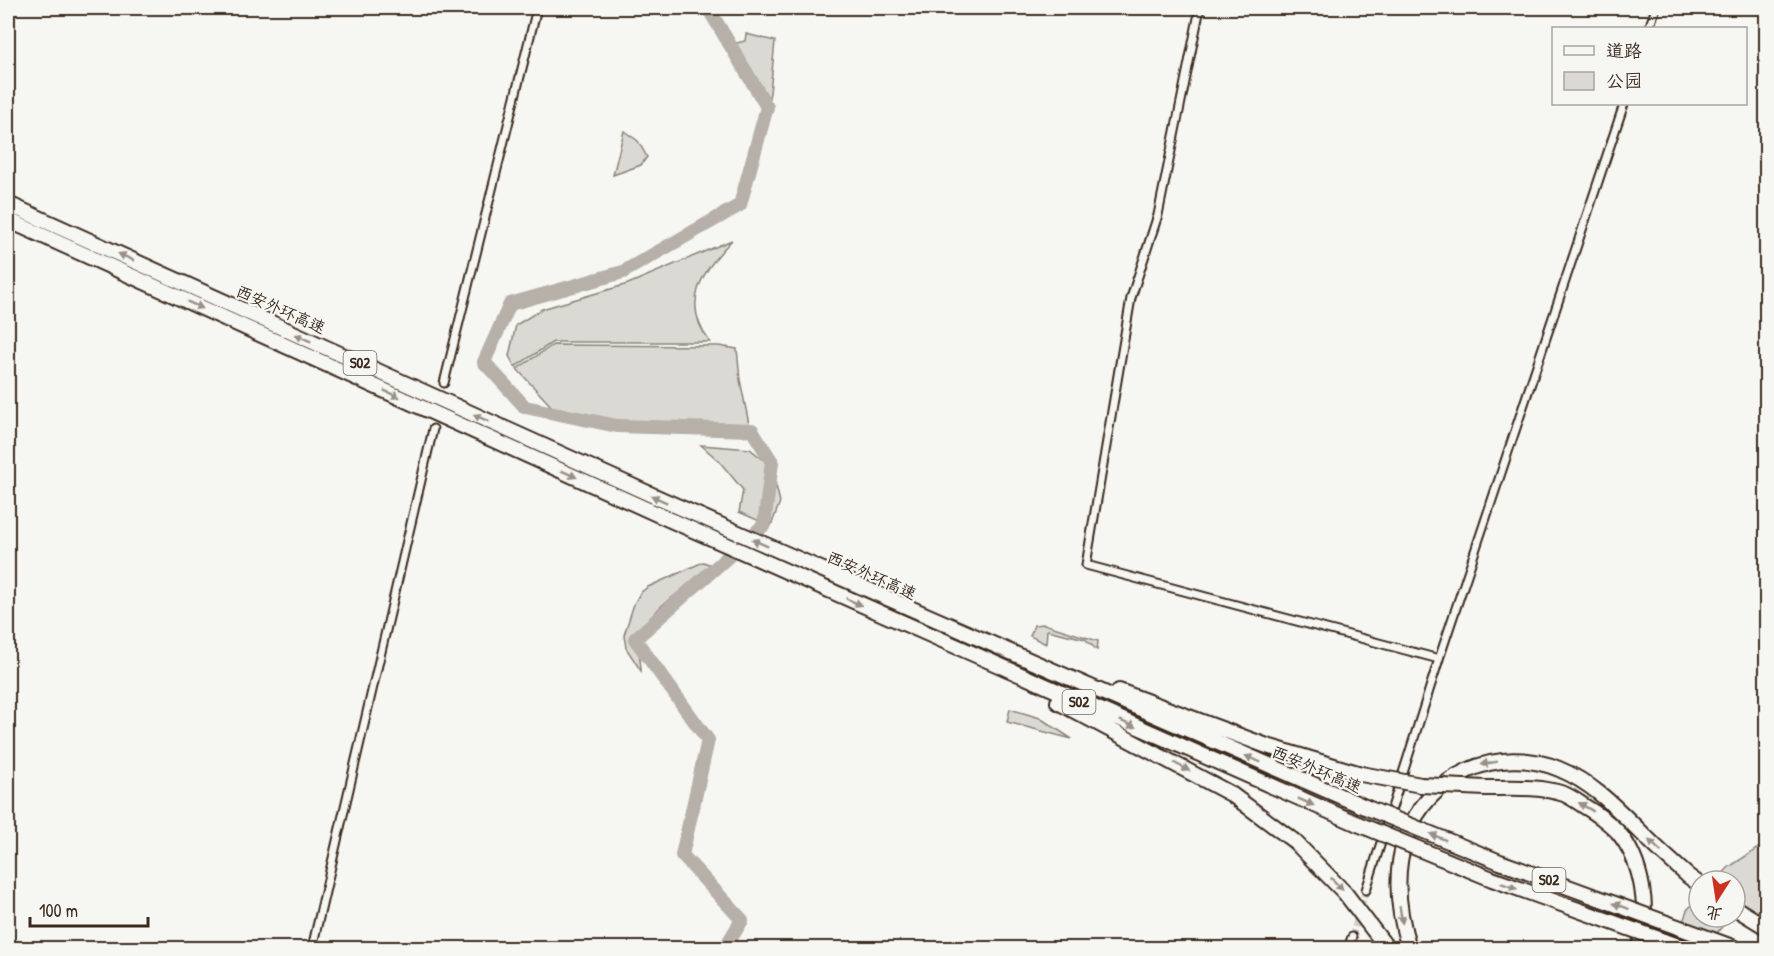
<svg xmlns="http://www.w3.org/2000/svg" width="1774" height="956" font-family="'Patrick Hand','LXGW WenKai TC',sans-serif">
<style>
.green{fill:#dad9d3;stroke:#8a8278;stroke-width:1.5}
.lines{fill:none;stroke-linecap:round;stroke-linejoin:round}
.river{stroke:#b6b0a9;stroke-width:14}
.minor-tunnel{stroke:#d1cdc8;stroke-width:7;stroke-dasharray:7 3.5;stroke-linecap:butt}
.minor-casing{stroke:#3b2a1e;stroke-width:11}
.motorway-casing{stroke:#3b2a1e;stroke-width:18}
.minor{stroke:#f6f6f2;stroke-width:7}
.motorway{stroke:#f6f6f2;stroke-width:14}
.motorway-bridge-casing{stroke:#3b2a1e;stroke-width:18;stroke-linecap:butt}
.motorway-bridge{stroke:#f6f6f2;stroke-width:14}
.oneway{fill:#989088}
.labels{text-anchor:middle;stroke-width:4.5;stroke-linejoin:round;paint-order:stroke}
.shield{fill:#f6f6f2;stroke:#73675e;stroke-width:1.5}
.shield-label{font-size:15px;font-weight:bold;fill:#3b2a1e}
.street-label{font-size:16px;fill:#3b2a1e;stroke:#f6f6f2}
</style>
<rect width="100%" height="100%" fill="#f6f6f2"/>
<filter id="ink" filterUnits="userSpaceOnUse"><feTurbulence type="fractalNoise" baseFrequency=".0167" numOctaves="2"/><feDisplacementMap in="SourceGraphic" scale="12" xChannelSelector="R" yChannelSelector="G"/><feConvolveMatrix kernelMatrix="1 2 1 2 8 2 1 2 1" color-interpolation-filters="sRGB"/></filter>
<g filter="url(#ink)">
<path class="green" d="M 746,34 L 775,41 L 770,93 L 767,106 L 733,44 L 745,41 Z
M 624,131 L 638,141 L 647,157 L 641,165 L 613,175 Z
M 732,240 C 702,271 680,303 710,342 L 553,342 L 515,367 L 509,356 L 516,325 L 542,309 L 628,284 Z
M 553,345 L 719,346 L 737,349 L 740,380 L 751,434 L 745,431 L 695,424 L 575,421 L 551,406 L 517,369 Z
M 701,445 L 750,449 L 771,466 L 780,502 L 771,526 L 739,512 L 743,490 L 719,461 Z
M 703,562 L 721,568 C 690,586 643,606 639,648 C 639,655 641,664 641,671 L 626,648 L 624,635 L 634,604 L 640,593 L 648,587 Z
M 1044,624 L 1098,641 L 1097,650 L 1085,639 L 1047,630 L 1046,644 L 1030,636 L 1034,625 Z
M 1010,709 L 1040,718 L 1072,739 L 1007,722 Z
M 1766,843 L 1766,919 L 1741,904 L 1735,911 L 1735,881 L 1716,881 L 1729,867 Z
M 1699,898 L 1699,917 L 1730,917 L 1716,934 L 1683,922 L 1687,910 Z"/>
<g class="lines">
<path class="river" d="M 708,8 L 767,107 L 740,205 L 623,272 L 510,304 L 484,362 L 525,407 L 617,426 L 752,430 L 772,462 L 764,525 L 635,639 L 708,740 L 682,855 L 742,920 L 725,948"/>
<path class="minor-tunnel" d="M 1352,937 L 1366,890"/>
<defs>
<path id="minor" d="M 1200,8 L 1158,215 L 1131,298 L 1086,565 L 1439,659 L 1366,890
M 1649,28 L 1656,8
M 444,383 L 537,8
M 1439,659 L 1624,104
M 312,948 L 433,429
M 1348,948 L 1352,937"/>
<path id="motorway" d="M 8,204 L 663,500 L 1365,807
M 8,220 L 657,514 L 1358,824
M 1119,691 L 1267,746 L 1361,774
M 1058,702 L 1231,794 L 1294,841 L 1345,893 L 1387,948
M 1486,788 C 1512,788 1539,786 1564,794 C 1571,797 1578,802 1584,806 C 1596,813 1607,821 1617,831 C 1643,861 1650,911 1639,948
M 1735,908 L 1766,927
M 1409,948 C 1398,912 1393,874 1406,837 C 1428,775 1498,744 1559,769 C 1596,784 1623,815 1651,842 C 1663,854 1676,865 1688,876 L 1699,884"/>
</defs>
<use href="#minor" class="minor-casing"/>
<use href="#motorway" class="motorway-casing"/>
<use href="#minor" class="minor"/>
<use href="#motorway" class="motorway"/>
<defs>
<path id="motorway-bridge" d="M 1361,774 L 1421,785 L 1486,788
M 1365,807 L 1500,862 L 1735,948
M 1358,824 L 1492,879 L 1684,948"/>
</defs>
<use href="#motorway-bridge" class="motorway-bridge-casing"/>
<use href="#motorway-bridge" class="motorway-bridge"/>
</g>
<defs><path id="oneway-solid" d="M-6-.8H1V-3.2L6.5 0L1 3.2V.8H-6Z" transform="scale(1.5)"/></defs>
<g class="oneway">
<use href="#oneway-solid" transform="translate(126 257) rotate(-156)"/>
<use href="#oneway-solid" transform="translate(195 305) rotate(24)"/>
<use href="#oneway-solid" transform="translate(303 338) rotate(-156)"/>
<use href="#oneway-solid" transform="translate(392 394) rotate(24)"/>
<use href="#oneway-solid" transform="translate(481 418) rotate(-156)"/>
<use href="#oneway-solid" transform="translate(569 474) rotate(24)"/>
<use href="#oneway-solid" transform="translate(659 499) rotate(-156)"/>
<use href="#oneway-solid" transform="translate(760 543) rotate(-156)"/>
<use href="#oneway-solid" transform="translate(854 602) rotate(24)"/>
<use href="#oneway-solid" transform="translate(1128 724) rotate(24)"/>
<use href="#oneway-solid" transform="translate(1253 759) rotate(-157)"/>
<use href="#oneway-solid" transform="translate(1489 763) rotate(171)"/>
<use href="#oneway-solid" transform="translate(1182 767) rotate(28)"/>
<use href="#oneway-solid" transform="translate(1306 802) rotate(24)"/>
<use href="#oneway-solid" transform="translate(1586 807) rotate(-149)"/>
<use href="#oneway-solid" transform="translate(1438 837) rotate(-158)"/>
<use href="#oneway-solid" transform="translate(1655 846) rotate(-137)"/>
<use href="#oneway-solid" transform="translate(1337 884) rotate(45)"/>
<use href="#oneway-solid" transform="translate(1509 886) rotate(20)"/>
<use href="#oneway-solid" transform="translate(1621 906) rotate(-160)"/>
<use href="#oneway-solid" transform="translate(1401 915) rotate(81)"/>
</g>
</g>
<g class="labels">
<g class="shield">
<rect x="343.5" y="351" width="33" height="24" rx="4.5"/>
<rect x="1062.5" y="690" width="33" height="24" rx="4.5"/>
<rect x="1532.5" y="868" width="33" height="24" rx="4.5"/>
</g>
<g class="shield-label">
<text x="360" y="368">S02</text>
<text x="1079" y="707">S02</text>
<text x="1549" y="885">S02</text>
</g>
<g class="street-label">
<text transform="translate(281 309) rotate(24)" y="6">西安外环高速</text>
<text transform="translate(872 575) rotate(24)" y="6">西安外环高速</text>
<text transform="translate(1317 769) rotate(23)" y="6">西安外环高速</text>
</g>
</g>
<rect width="1774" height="956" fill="none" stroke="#f6f6f2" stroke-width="30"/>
<rect x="15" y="15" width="1744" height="926" fill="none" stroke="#3b2a1e" stroke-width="2" filter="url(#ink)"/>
<rect x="1552" y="27" width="195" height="78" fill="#f6f6f2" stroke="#aba49d" stroke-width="1.5"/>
<rect x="1564" y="46" width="30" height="9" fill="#f6f6f2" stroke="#aba49d" stroke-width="1.5"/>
<text x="1606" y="57" font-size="18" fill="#3b2a1e">道路</text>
<rect x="1564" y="72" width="30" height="18" fill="#dad9d3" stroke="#aba49d" stroke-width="1.5"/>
<text x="1606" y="87" font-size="18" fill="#3b2a1e">公园</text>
<g transform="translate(1717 899) rotate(192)"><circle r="28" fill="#f6f6f2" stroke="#aba49d" stroke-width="1.5"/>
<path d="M0-4.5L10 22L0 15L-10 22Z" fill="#c8321e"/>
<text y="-9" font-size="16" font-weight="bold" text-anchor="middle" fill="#3b2a1e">北</text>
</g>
<path d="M30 917v9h118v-9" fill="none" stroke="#3b2a1e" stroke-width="3"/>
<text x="39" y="917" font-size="18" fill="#3b2a1e" stroke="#f6f6f2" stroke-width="4.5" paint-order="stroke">100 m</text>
</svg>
